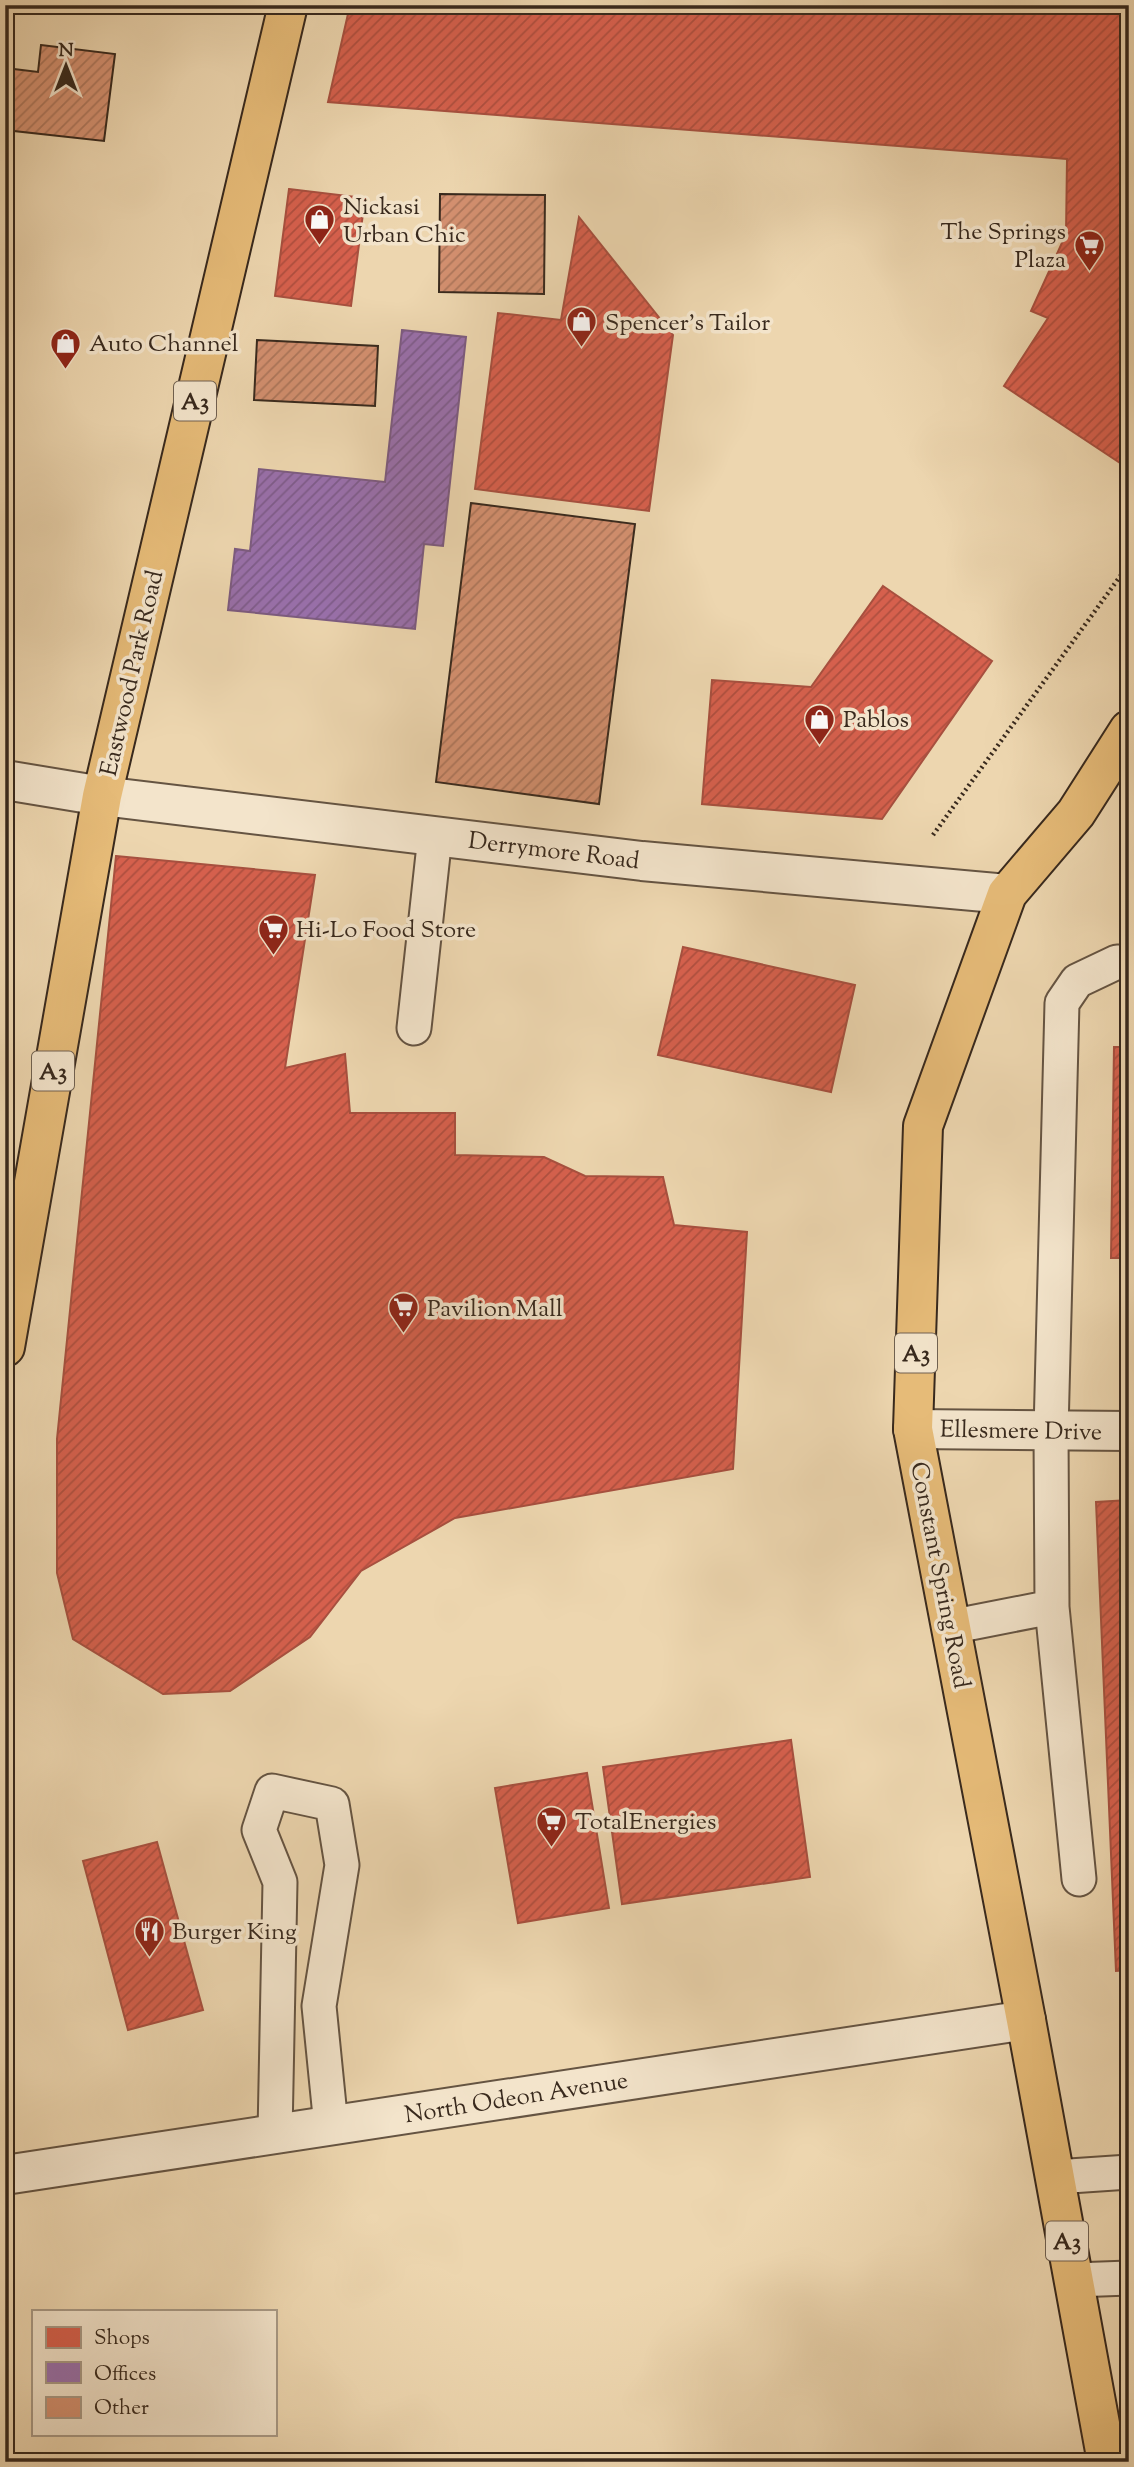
<svg xmlns="http://www.w3.org/2000/svg" width="1134" height="2467" font-family="'Sorts Mill Goudy',serif">
<style>
.shops{fill:url(#shops-hatch);stroke:#a7503f;stroke-width:2}
.offices{fill:url(#offices-hatch);stroke:#7c5b80;stroke-width:2}
.building{fill:url(#building-hatch);stroke:#38291d;stroke-width:2}
.lines{fill:none;stroke-linecap:round;stroke-linejoin:round}
.service-casing{stroke:#655442;stroke-width:37}
.minor-casing{stroke:#655442;stroke-width:42}
.tertiary-casing{stroke:#655442;stroke-width:42}
.primary-casing{stroke:#38291d;stroke-width:42}
.path{stroke:#38291d;stroke-width:4.5;stroke-dasharray:2 3.5;stroke-linecap:butt}
.service{stroke:#f3e4cb;stroke-width:33}
.minor{stroke:#f3e4cb;stroke-width:38}
.tertiary{stroke:#f3e4cb;stroke-width:38}
.primary{stroke:#e6bb78;stroke-width:38}
.labels{text-anchor:middle;stroke-width:7;stroke-linejoin:round;paint-order:stroke}
.shield{fill:#f3e4cb;stroke:#706151;stroke-width:2}
.shield-label{font-size:23px;font-weight:bold;fill:#38291d}
.poi-label{font-size:24px;fill:#38291d;stroke:#f3e4cb;text-anchor:start}
.street-label{font-size:24px;fill:#38291d;stroke:#f3e4cb}
</style>
<defs>
<pattern id="shops-hatch" width="6" height="6" patternUnits="userSpaceOnUse" patternTransform="scale(1.75)"><rect width="6" height="6" fill="#d6604d"/><path d="M-1 1l2-2M0 6l6-6M5 7l2-2" fill="none" stroke="#af4f3f"/></pattern>
<pattern id="offices-hatch" width="6" height="6" patternUnits="userSpaceOnUse" patternTransform="scale(1.75)"><rect width="6" height="6" fill="#9970ab"/><path d="M-1 1l2-2M0 6l6-6M5 7l2-2" fill="none" stroke="#7e5c8b"/></pattern>
<pattern id="building-hatch" width="6" height="6" patternUnits="userSpaceOnUse" patternTransform="scale(1.75)"><rect width="6" height="6" fill="#d49070"/><path d="M-1 1l2-2M0 6l6-6M5 7l2-2" fill="none" stroke="#ad765b"/></pattern>
</defs>
<rect width="100%" height="100%" fill="#edd6af"/>
<filter id="stains"><feTurbulence type="fractalNoise" baseFrequency=".00286" numOctaves="4"/><feColorMatrix values="0 0 0 0 .2 0 0 0 0 .09 0 0 0 0 .02 0 0 0 .5 -.17"/></filter>
<radialGradient id="worn" r=".72"><stop offset=".6" stop-color="#630" stop-opacity="0"/><stop offset="1" stop-color="#630" stop-opacity=".3"/></radialGradient>
<path class="shops" d="M 350,5 L 1129,5 L 1129,469 L 1004,386 L 1048,318 L 1031,311 L 1066,234 L 1067,159 L 328,102 Z
M 289,189 L 365,198 L 351,306 L 275,296 Z
M 579,217 L 673,335 L 649,511 L 475,489 L 498,313 L 561,320 Z
M 883,586 L 992,661 L 882,819 L 702,804 L 712,680 L 811,687 Z
M 116,856 L 315,875 L 285,1068 L 345,1054 L 350,1113 L 455,1113 L 455,1155 L 544,1157 L 585,1176 L 663,1177 L 674,1225 L 747,1232 L 733,1469 L 455,1518 L 361,1571 L 310,1637 L 230,1691 L 163,1694 L 73,1639 L 57,1573 L 57,1439 Z
M 683,947 L 855,985 L 831,1092 L 658,1055 Z
M 1114,1047 L 1129,1047 L 1129,1258 L 1111,1258 Z
M 1129,1500 L 1129,1970 L 1116,1971 L 1096,1502 Z
M 791,1740 L 810,1877 L 622,1904 L 603,1767 Z
M 587,1773 L 609,1908 L 518,1923 L 495,1788 Z
M 157,1842 L 203,2010 L 128,2030 L 83,1861 Z"/>
<path class="offices" d="M 402,330 L 466,337 L 443,546 L 424,544 L 415,629 L 228,610 L 235,549 L 250,551 L 259,469 L 385,482 Z"/>
<path class="building" d="M 41,45 L 115,54 L 104,141 L 5,130 L 5,68 L 38,72 Z
M 440,194 L 545,195 L 544,294 L 439,292 Z
M 257,340 L 378,346 L 375,406 L 254,400 Z
M 471,503 L 635,524 L 599,804 L 436,782 Z"/>
<g class="lines">
<defs>
<path id="service" d="M 414,1028 L 435,836
M 950,1627 L 1052,1607
M 1079,1879 L 1052,1607 L 1051,1431 L 1062,1003 L 1077,981 L 1117,962 L 1129,962
M 275,2134 L 280,1882 L 259,1830 L 272,1791 L 332,1804 L 342,1865 L 319,2006 L 331,2126
M 1055,2177 L 1129,2172
M 1074,2280 L 1129,2278"/>
<path id="minor" d="M 5,780 L 102,796
M 913,1429 L 1129,1431"/>
<path id="tertiary" d="M 102,796 L 642,861 L 1007,894
M 5,2175 L 1026,2020"/>
<path id="primary" d="M 5,1347 L 102,796 L 288,5
M 1107,2462 L 1026,2020 L 913,1429 L 923,1126 L 1007,894 L 1076,813 L 1129,730"/>
</defs>
<use href="#service" class="service-casing"/>
<use href="#minor" class="minor-casing"/>
<use href="#tertiary" class="tertiary-casing"/>
<use href="#primary" class="primary-casing"/>
<path class="path" d="M 933,835 L 1129,564"/>
<use href="#service" class="service"/>
<use href="#minor" class="minor"/>
<use href="#tertiary" class="tertiary"/>
<use href="#primary" class="primary"/>
</g>
<defs>
<symbol id="shop-pin" viewBox="-11 -11 22 30"><path d="M0 17L-7.5 6A9.5 9.5 0 1 1 7.5 6Z" fill="#8f2418" stroke="#f3e4cb"/><path d="M-5-2.5h2.3a2.7 3.5 0 0 1 5.4 0H5L5.5 6h-11ZM-1.5-2.5h3a1.5 2.3 0 0 0-3 0Z" fill="#fff"/></symbol>
<symbol id="supermarket-pin" viewBox="-11 -11 22 30"><path d="M0 17L-7.5 6A9.5 9.5 0 1 1 7.5 6Z" fill="#8f2418" stroke="#f3e4cb"/><path d="M-6-5.5h2.5l.6 2H6L4.5 2H-2.5L-4.4-4H-6ZM-1.5 3.2a1.3 1.3 0 1 0 .1 0ZM3 3.2a1.3 1.3 0 1 0 .1 0Z" fill="#fff"/></symbol>
<symbol id="restaurant-pin" viewBox="-11 -11 22 30"><path d="M0 17L-7.5 6A9.5 9.5 0 1 1 7.5 6Z" fill="#8f2418" stroke="#f3e4cb"/><path d="M-5-6h1v4h1v-4h1v4h1v-4h1v5L-1.5 .5V6h-2V.5L-5-1ZM5-6V6H3V1.5H1.5Q1.5-4 5-6Z" fill="#fff"/></symbol>
</defs>
<g fill-rule="evenodd">
<use href="#shop-pin" x="302" y="202" width="35" height="47"/>
<use href="#supermarket-pin" x="1072" y="228" width="35" height="47"/>
<use href="#shop-pin" x="564" y="304" width="35" height="47"/>
<use href="#shop-pin" x="48" y="326" width="35" height="47"/>
<use href="#shop-pin" x="802" y="702" width="35" height="47"/>
<use href="#supermarket-pin" x="256" y="912" width="35" height="47"/>
<use href="#supermarket-pin" x="386" y="1290" width="35" height="47"/>
<use href="#supermarket-pin" x="534" y="1804" width="35" height="47"/>
<use href="#restaurant-pin" x="132" y="1914" width="35" height="47"/>
</g>
<g class="labels">
<g class="shield">
<rect x="174" y="381.5" width="42" height="39" rx="5"/>
<rect x="32" y="1051.5" width="42" height="39" rx="5"/>
<rect x="895" y="1333.5" width="42" height="39" rx="5"/>
<rect x="1046" y="2221.5" width="42" height="39" rx="5"/>
</g>
<g class="shield-label">
<text x="195" y="409">A3</text>
<text x="53" y="1079">A3</text>
<text x="916" y="1361">A3</text>
<text x="1067" y="2249">A3</text>
</g>
<g class="poi-label">
<text x="343" y="214">Nickasi<tspan x="343" dy="28">Urban Chic</tspan></text>
<text x="1066" y="239" text-anchor="end">The Springs<tspan x="1066" dy="28">Plaza</tspan></text>
<text x="605" y="330">Spencer's Tailor</text>
<text x="89" y="351">Auto Channel</text>
<text x="843" y="727">Pablos</text>
<text x="296" y="937">Hi-Lo Food Store</text>
<text x="427" y="1316">Pavilion Mall</text>
<text x="575" y="1829">TotalEnergies</text>
<text x="172" y="1939">Burger King</text>
</g>
<g class="street-label">
<text transform="translate(131 673) rotate(-77)" y="8">Eastwood Park Road</text>
<text transform="translate(554 850) rotate(7)" y="8">Derrymore Road</text>
<text transform="translate(1021 1430) rotate(1)" y="8">Ellesmere Drive</text>
<text transform="translate(941 1575) rotate(79)" y="8">Constant Spring Road</text>
<text transform="translate(516 2097) rotate(-9)" y="8">North Odeon Avenue</text>
</g>
</g>
<rect width="1134" height="2467" fill="none" stroke="#edd6af" stroke-width="28"/>
<rect x="7" y="7" width="1120" height="2453" fill="none" stroke="#38291d" stroke-width="3.5"/>
<rect x="14" y="14" width="1106" height="2439" fill="none" stroke="#38291d" stroke-width="2"/>
<rect x="32" y="2310" width="245" height="126" fill="#f3e4cb" stroke="#a89985" stroke-width="2"/>
<rect x="46" y="2327" width="35" height="21" fill="#d6604d" stroke="#a89985" stroke-width="2"/>
<text x="94" y="2344" font-size="21" fill="#38291d">Shops</text>
<rect x="46" y="2362" width="35" height="21" fill="#9970ab" stroke="#a89985" stroke-width="2"/>
<text x="94" y="2380" font-size="21" fill="#38291d">Offices</text>
<rect x="46" y="2397" width="35" height="21" fill="#d49070" stroke="#a89985" stroke-width="2"/>
<text x="94" y="2414" font-size="21" fill="#38291d">Other</text>
<g transform="translate(66 66)" stroke="#f3e4cb" stroke-width="5" paint-order="stroke">
<path d="M0-5L12 26L0 18L-12 26Z" fill="#38291d"/>
<text y="-10" font-size="19" font-weight="bold" text-anchor="middle" fill="#38291d">N</text>
</g>
<rect width="100%" height="100%" filter="url(#stains)"/>
<rect width="100%" height="100%" fill="url(#worn)"/>
</svg>
